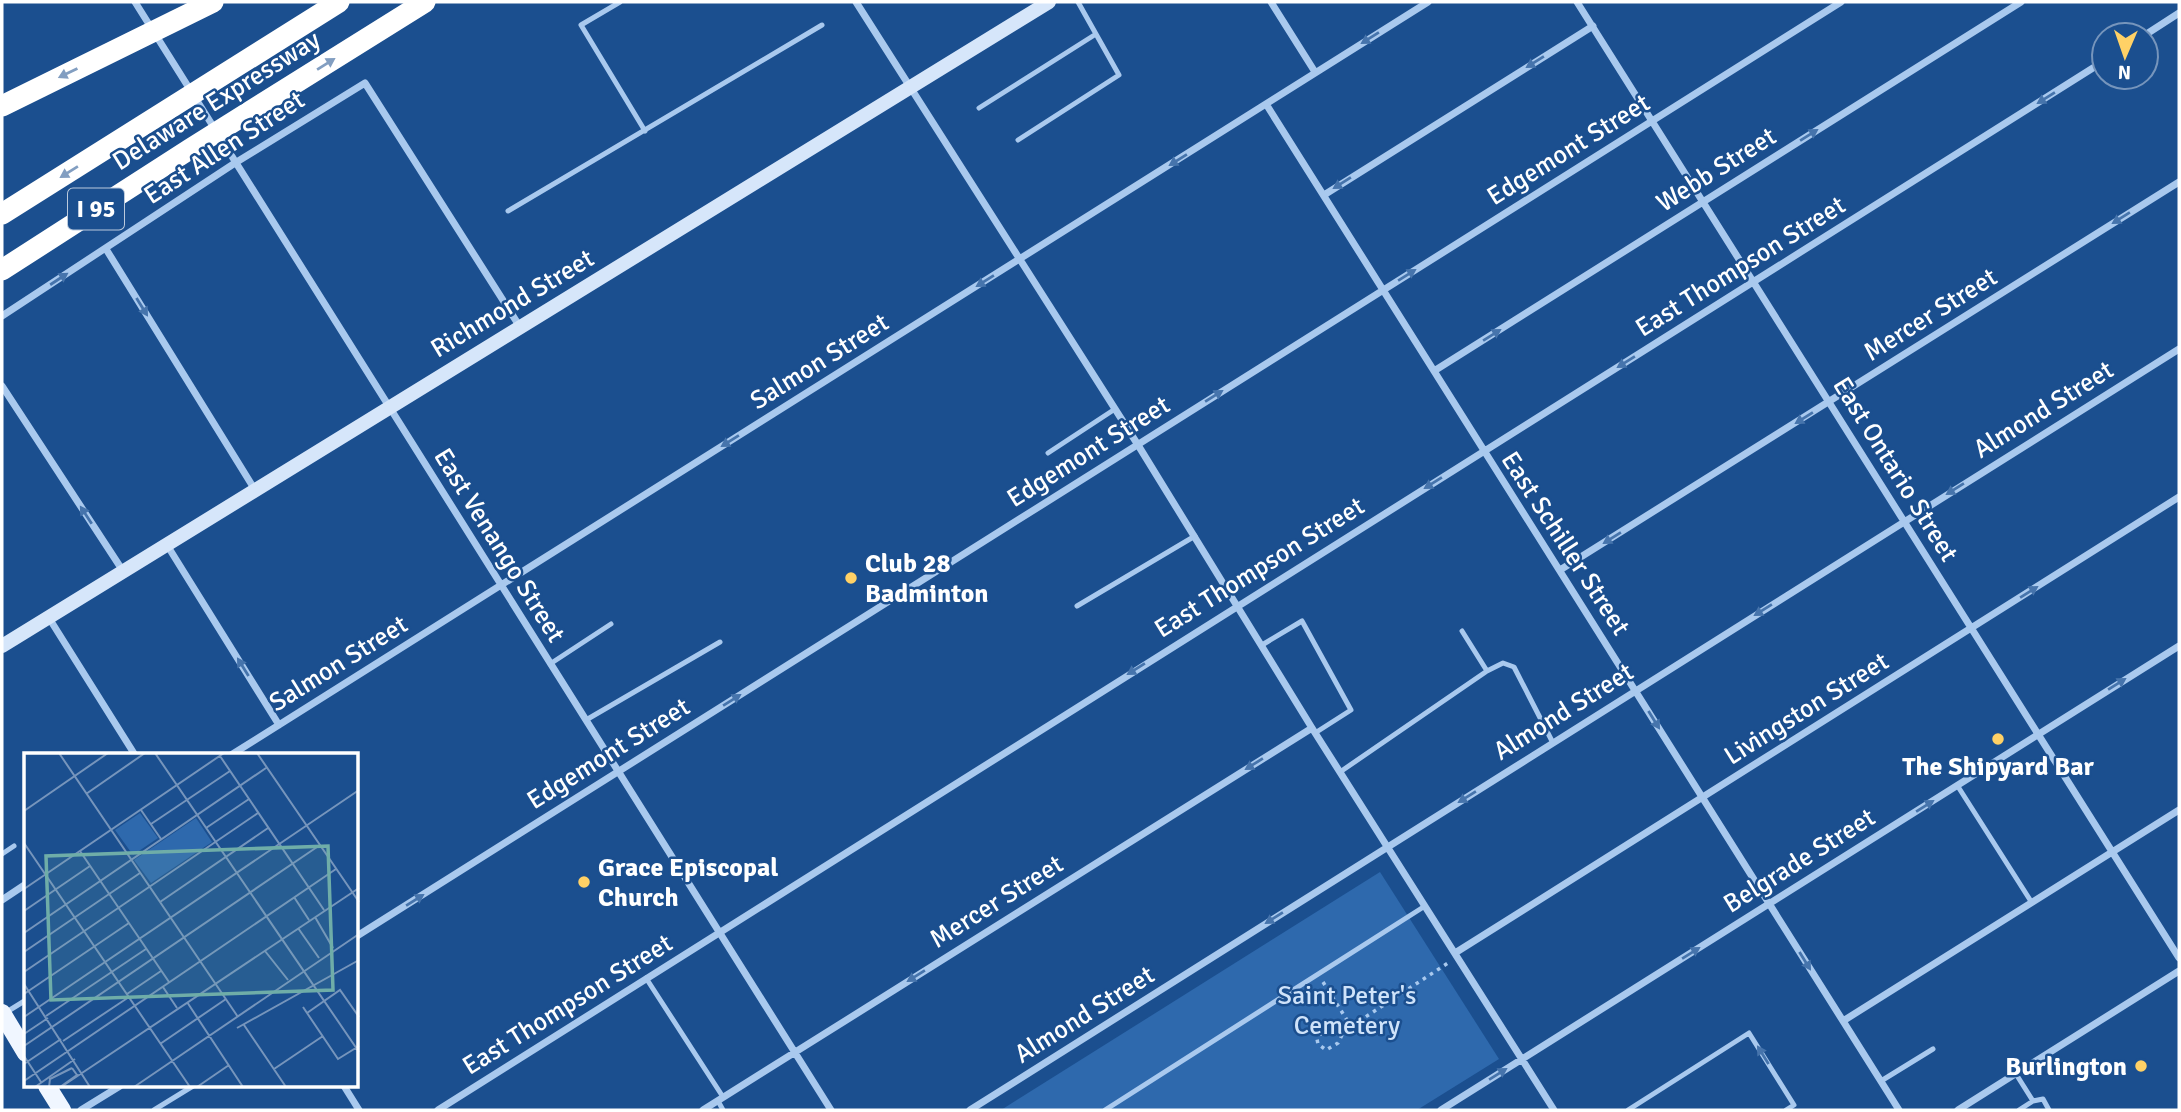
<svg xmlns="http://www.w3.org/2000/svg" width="2181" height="1112" font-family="Signika,sans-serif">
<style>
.green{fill:#2e69ad}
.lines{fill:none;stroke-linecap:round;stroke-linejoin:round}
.path{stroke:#a9c9ee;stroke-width:3.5;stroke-dasharray:3.5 5;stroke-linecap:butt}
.service{stroke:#a9c9ee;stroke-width:5}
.minor{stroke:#a9c9ee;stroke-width:7}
.secondary{stroke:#d6e6fa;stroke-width:14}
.primary{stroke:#f0f6ff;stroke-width:18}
.motorway{stroke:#fff;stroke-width:21}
.oneway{fill:#4674ac}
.oneway2{fill:#829ec1}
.poi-dot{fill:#ffd166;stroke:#1b4f8f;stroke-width:2.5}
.labels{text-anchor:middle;stroke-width:5;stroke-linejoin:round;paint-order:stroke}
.shield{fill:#1b4f8f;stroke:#bbcadd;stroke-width:2}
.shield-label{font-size:24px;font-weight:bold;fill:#fff}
.street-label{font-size:26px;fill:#fff;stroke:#1b4f8f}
.poi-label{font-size:26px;font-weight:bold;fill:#fff;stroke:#1b4f8f;text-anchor:start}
.park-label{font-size:26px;fill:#cfe3fa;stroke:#1b4f8f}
.inset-road{fill:none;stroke:#7695bc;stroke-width:2}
.view{fill:#6fada8;fill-opacity:0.15;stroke:#6fada8;stroke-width:3.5}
.inset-edge{fill:none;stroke:#fff;stroke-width:3.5}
</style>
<rect width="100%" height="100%" fill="#1b4f8f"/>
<path class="green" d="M 1380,872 L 1499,1059 L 1417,1110 L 1001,1110 Z"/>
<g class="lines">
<path class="path" d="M 1323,982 L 1347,1020 L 1341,1027
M 1344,1031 L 1341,1027 C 1330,1027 1323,1029 1317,1039 L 1318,1044 L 1326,1050 L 1338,1043 L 1344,1031 L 1448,963"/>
<path class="service" d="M 620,2 L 581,25 L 645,131
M 979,108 L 1096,34
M 1018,140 L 1119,75 L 1078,2
M 508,211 L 822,25
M 1048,453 L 1115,409
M 1077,606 L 1195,536
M 1262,645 L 1302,621 L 1351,710 L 1315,733
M 550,664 L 611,624
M 1487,671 L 1503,663 L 1514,667 L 1553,743
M 586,720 L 720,642
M 1340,772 L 1487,671 L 1462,631
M 1957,785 L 2032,903
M 2,854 L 14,846
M 646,978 L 723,1097
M 5,1013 L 26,1000
M 2016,1074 L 2033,1101 L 2019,1110
M 1881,1081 L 1933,1049
M 718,1101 L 723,1110
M 2033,1101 L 2043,1099 L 2049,1110
M 154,1110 L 193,1086
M 1105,1110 L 1425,906
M 1628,1110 L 1749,1033 L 1794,1105 L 1786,1110"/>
<path class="minor" d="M 135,2 L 831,1110
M 856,2 L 1138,445 L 1312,728 L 1554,1110
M 1271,2 L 1315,72
M 1577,2 L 2179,958
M 2145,35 L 2179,13
M 1266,104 L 1899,1110
M 1324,195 L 1593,26
M 106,249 L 255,490
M 2,316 L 235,163 L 365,83 L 520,327
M 1434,371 L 2021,2
M 2,386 L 123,571
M 167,545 L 279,725
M 1560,570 L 2179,182
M 49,618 L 135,755
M 231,755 L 1428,2
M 2,900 L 26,884
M 357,936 L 1841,2
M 1455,953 L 2179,497
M 1843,1021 L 2179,810
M 344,1086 L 359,1110
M 81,1110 L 120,1086
M 438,1110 L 2104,61
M 703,1110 L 1312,728
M 970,1110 L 2179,349
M 1441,1110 L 2179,646
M 1958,1110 L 2179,971"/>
<path class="secondary" d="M 2,646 L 1049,2"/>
<path class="primary" d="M 2,1013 L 26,1053
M 47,1086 L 62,1110"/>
<path class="motorway" d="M 2,106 L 213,2
M 2,214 L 339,2
M 2,270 L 190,149 L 425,2"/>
</g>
<defs><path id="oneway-solid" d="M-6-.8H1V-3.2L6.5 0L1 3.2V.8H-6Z" transform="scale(1.75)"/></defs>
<g class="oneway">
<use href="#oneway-solid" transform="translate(1370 38) rotate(148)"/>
<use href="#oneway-solid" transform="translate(1535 62) rotate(148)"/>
<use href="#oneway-solid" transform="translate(2046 98) rotate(148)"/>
<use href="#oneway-solid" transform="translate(1809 135) rotate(-32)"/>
<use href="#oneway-solid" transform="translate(1178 160) rotate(148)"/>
<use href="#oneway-solid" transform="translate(1342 183) rotate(148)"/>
<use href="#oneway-solid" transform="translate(2121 218) rotate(148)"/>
<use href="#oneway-solid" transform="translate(1407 275) rotate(-32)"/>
<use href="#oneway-solid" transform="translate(59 279) rotate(-33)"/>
<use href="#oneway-solid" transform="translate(985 281) rotate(148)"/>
<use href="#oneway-solid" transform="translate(142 307) rotate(58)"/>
<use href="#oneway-solid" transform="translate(1492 335) rotate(-32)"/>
<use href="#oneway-solid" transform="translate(1626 362) rotate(148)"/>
<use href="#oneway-solid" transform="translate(1214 396) rotate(-32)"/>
<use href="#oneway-solid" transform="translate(1804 418) rotate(148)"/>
<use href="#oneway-solid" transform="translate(730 441) rotate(148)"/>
<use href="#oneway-solid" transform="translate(1433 483) rotate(148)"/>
<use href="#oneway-solid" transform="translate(1955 489) rotate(148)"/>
<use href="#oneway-solid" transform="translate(86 515) rotate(-123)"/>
<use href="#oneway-solid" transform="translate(1612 538) rotate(148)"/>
<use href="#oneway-solid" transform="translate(2029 592) rotate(-32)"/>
<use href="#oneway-solid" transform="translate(1763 610) rotate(148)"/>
<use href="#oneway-solid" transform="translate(243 667) rotate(-122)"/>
<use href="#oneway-solid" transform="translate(1136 669) rotate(148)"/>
<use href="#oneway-solid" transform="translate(2117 684) rotate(-32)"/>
<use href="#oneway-solid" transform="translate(732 700) rotate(-32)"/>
<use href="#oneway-solid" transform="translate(1654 720) rotate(58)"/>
<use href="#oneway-solid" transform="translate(1254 764) rotate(148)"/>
<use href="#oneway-solid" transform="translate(1467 797) rotate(148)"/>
<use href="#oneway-solid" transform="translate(1925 806) rotate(-32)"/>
<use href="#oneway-solid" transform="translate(415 900) rotate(-32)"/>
<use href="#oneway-solid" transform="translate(1274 918) rotate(148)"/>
<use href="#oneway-solid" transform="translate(1691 953) rotate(-32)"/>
<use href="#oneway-solid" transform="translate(1805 961) rotate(58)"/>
<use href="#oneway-solid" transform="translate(916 976) rotate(148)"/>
<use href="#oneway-solid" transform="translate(1763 1055) rotate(-122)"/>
<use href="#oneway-solid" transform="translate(1498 1074) rotate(-32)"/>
</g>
<g class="oneway2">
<use href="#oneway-solid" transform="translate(326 64) rotate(-32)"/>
<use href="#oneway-solid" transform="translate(68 73) rotate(154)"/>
<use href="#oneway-solid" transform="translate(69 172) rotate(148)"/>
</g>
<g class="poi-dot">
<circle cx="851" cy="578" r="7"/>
<circle cx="1998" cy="739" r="7"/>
<circle cx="584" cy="882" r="7"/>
<circle cx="2141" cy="1066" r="7"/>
</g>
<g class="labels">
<rect class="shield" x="68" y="188.5" width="56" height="41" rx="5"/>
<g class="shield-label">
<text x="96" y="217">I 95</text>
</g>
<g class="street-label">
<text transform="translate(216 100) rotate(-32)" y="9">Delaware Expressway</text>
<text transform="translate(224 147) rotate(-33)" y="9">East Allen Street</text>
<text transform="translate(1568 149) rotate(-32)" y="9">Edgemont Street</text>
<text transform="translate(1716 169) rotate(-32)" y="9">Webb Street</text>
<text transform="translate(1740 266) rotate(-32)" y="9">East Thompson Street</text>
<text transform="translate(512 303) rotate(-31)" y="9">Richmond Street</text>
<text transform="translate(1930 314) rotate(-32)" y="9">Mercer Street</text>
<text transform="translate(819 361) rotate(-32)" y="9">Salmon Street</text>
<text transform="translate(2043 409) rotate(-32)" y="9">Almond Street</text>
<text transform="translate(1088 451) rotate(-32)" y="9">Edgemont Street</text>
<text transform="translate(1896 469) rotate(58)" y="9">East Ontario Street</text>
<text transform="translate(1566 543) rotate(57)" y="9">East Schiller Street</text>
<text transform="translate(500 545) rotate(58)" y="9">East Venango Street</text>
<text transform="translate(1259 567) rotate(-32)" y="9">East Thompson Street</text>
<text transform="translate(338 663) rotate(-32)" y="9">Salmon Street</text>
<text transform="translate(1806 708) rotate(-32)" y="9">Livingston Street</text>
<text transform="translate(1563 711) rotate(-32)" y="9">Almond Street</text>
<text transform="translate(608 753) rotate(-32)" y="9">Edgemont Street</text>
<text transform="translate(1799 860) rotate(-32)" y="9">Belgrade Street</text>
<text transform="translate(996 901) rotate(-32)" y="9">Mercer Street</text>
<text transform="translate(567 1004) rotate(-32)" y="9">East Thompson Street</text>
<text transform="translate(1084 1014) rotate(-32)" y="9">Almond Street</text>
</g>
<g class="poi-label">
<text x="865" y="572">Club 28<tspan x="865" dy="30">Badminton</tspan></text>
<text x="1998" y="775" text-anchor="middle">The Shipyard Bar</text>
<text x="598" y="876">Grace Episcopal<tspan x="598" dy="30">Church</tspan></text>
<text x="2127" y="1075" text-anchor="end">Burlington</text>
</g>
<g class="park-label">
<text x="1347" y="1004">Saint Peter's<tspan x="1347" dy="30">Cemetery</tspan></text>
</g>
</g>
<g transform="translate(24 753)">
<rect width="334" height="334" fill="#1b4f8f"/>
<path d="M 116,60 L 134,85 L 109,102 L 91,77 ZM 172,65 L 188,89 L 127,130 L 110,107 Z" fill="#2e69ad"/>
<path class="inset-road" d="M 35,0 L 214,264M 131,0 L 335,299M 233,0 L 335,149M 196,3 L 300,157M 62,41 L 121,0M 117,57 L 137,86M 0,58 L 84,0M 127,71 L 206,18M 182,75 L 225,46M 0,90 L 166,334M 56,98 L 145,229M 0,136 L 200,0M 270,144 L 285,167M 136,149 L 244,75M 0,158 L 66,113M 291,164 L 309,195M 274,175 L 295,205M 0,180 L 242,15M 241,198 L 264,227M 0,199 L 116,120M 0,219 L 234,60M 0,231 L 66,334M 139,234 L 153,255M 0,241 L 105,170M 103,241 L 137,218M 163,249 L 219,334M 279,254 L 314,306 L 335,293M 283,260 L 316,237 L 335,264M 22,263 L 122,196M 0,264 L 335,37M 220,272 L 262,334M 213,275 L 335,207M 0,281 L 24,265M 39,288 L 105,244M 136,291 L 202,246M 0,293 L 296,92M 0,303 L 17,329M 0,311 L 37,286M 250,316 L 299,283M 0,328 L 312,116M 11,334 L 51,306M 25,334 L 26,326 L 48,315M 36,334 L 53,322 L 48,315M 37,334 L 335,135M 110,334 L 335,181M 173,334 L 205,312"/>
<path class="view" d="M 304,93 L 309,237 L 27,247 L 22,103 Z"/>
<rect width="334" height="334" class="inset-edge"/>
</g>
<rect width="2181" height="1112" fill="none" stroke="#ffffff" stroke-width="7"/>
<g transform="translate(2125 56) rotate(182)"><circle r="33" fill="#1b4f8f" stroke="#7695bc" stroke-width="2"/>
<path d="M0-5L12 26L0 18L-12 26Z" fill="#ffd166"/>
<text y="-10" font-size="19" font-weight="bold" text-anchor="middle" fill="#ffffff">N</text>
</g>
</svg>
